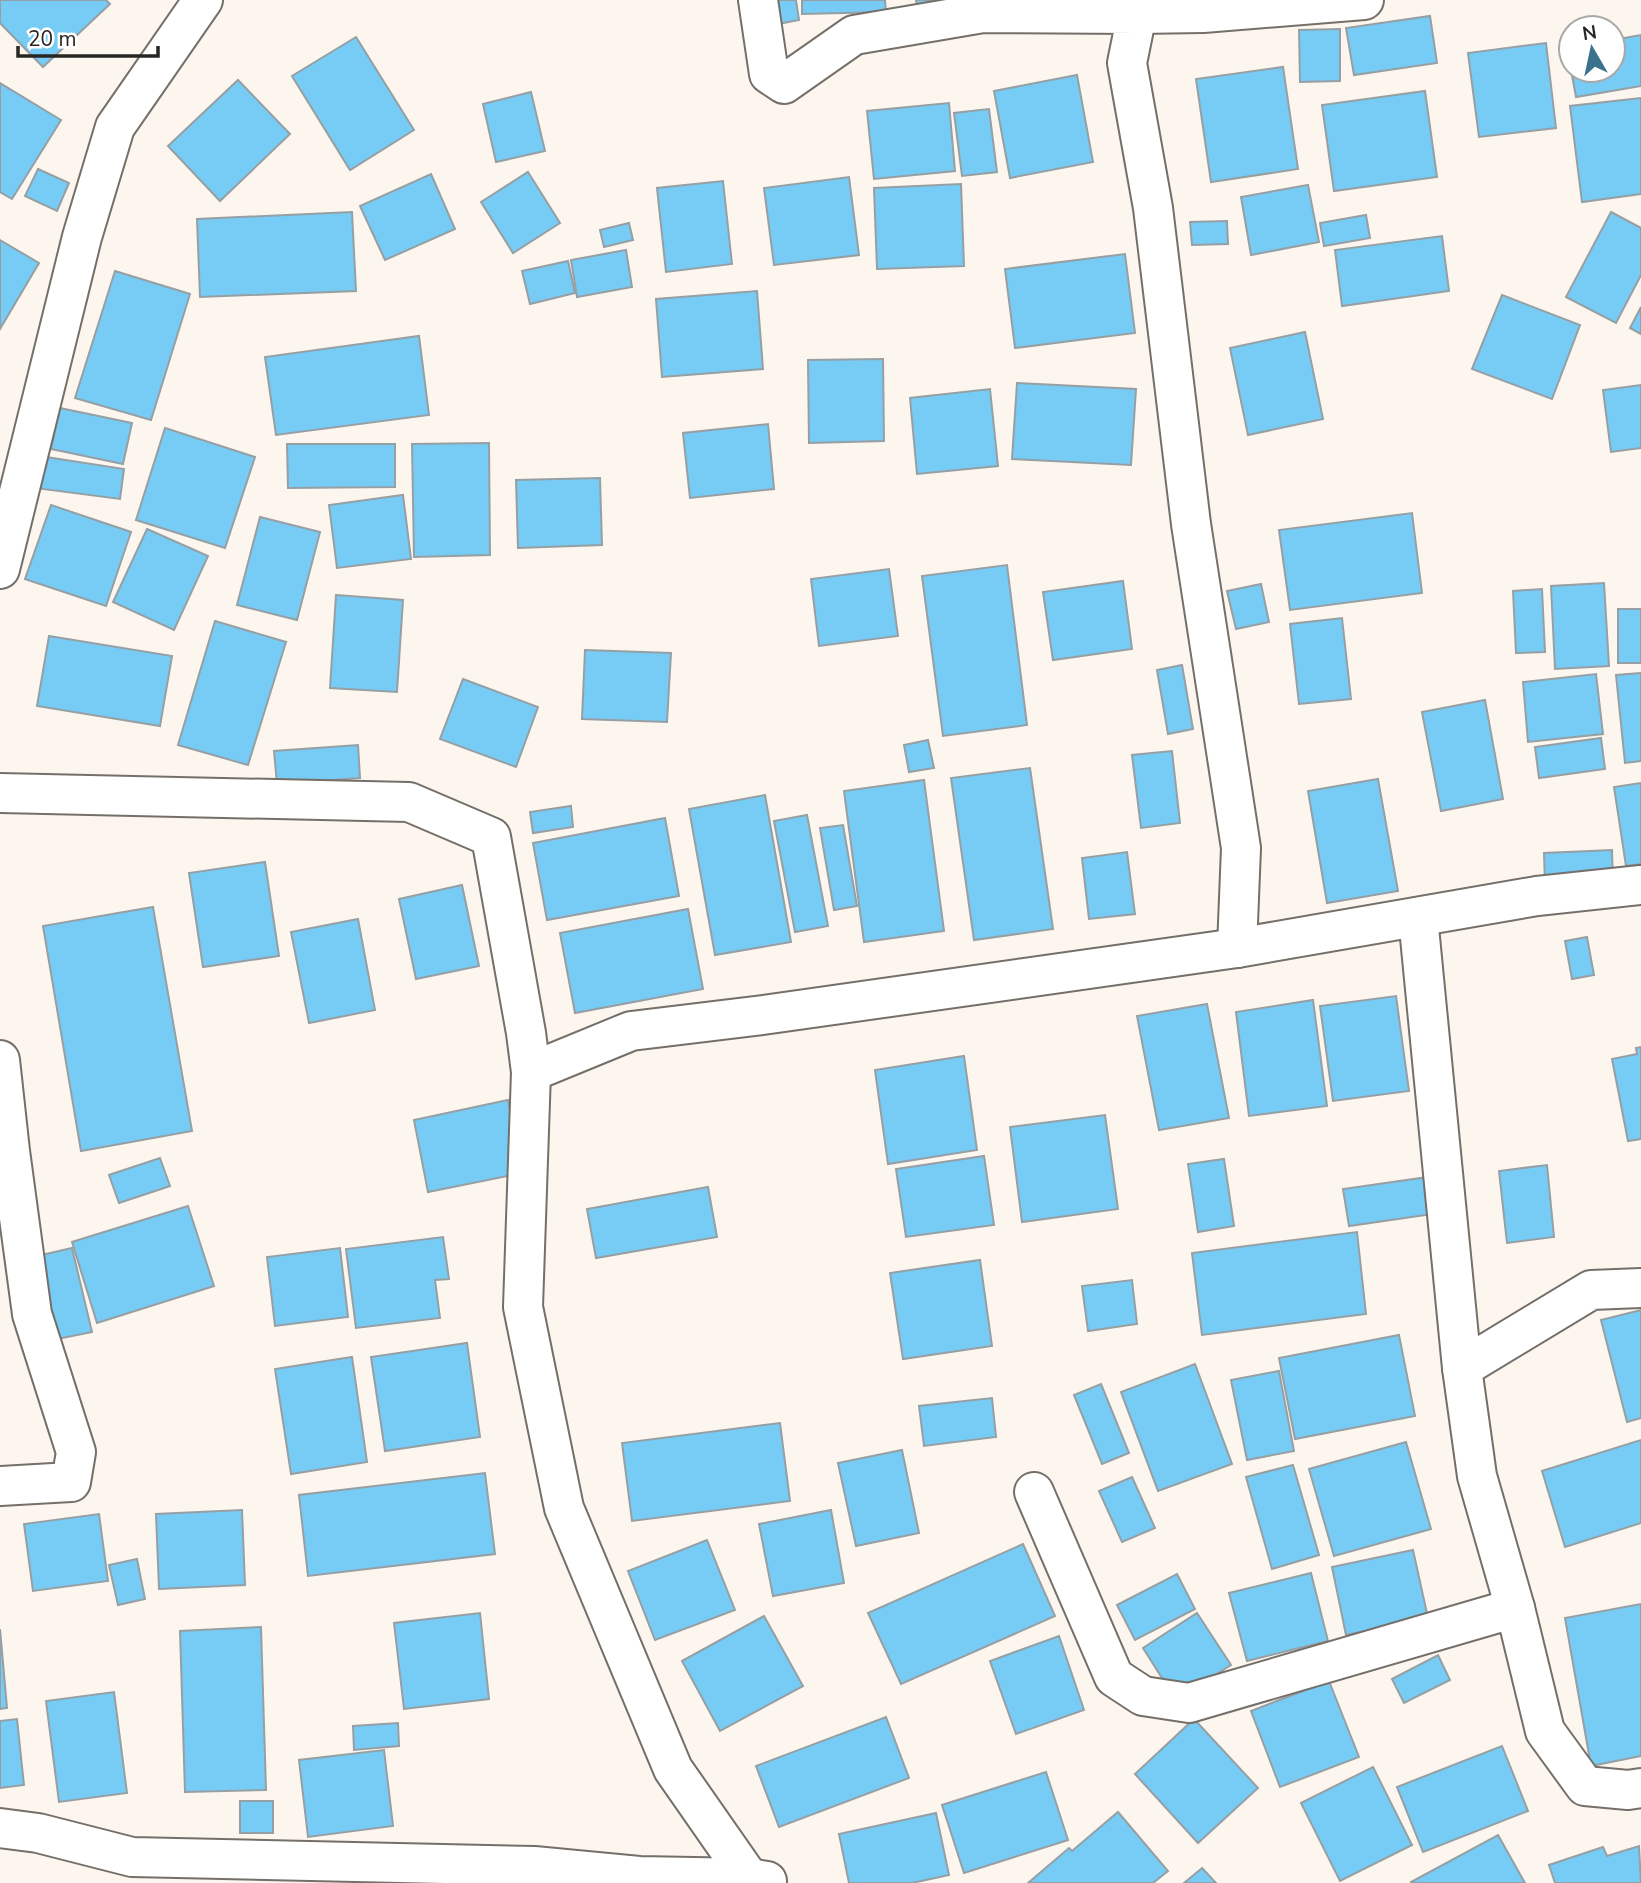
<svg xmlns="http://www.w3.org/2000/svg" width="1641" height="1883" font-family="'Nunito Sans',sans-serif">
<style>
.building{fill:#77ccf5;stroke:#969fa4;stroke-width:2}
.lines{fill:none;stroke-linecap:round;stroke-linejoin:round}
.minor-casing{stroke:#746f68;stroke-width:42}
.minor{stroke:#fff;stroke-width:38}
</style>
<rect width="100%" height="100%" fill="#fcf6ee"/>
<g class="building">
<path d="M0 0H106L110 4 43 67 0 23Z"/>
<path d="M773 0H796L799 20 778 24Z"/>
<path d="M802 0H885L886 12 802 14Z"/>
<path d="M916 0H974L917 7Z"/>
<path d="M1430 16 1437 63 1354 75 1346 28Z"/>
<path d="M1340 29V81L1300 82 1299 30Z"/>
<path d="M1641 35V86L1576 97 1571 70H1613V40Z"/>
<path d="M356 37 414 130 350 170 292 76Z"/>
<path d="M1546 43 1556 128 1479 137 1468 53Z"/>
<path d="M1283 67 1298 169 1211 182 1196 79Z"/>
<path d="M1077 75 1093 162 1010 178 994 91Z"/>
<path d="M238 80 290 134 220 201 168 146Z"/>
<path d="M0 83 61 120 12 199 0 192Z"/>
<path d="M1425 91 1437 177 1334 191 1322 105Z"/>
<path d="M531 92 545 151 496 162 483 104Z"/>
<path d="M1641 98V194L1582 202 1570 106Z"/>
<path d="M949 103 955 171 874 179 867 111Z"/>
<path d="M989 109 997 172 962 176 954 113Z"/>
<path d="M38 169 69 183 57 211 25 196Z"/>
<path d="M528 172 560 223 513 253 481 202Z"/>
<path d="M431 174 455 229 385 260 360 206Z"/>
<path d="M849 177 859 255 774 265 764 188Z"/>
<path d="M723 181 732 264 666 272 657 188Z"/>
<path d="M961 184 964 266 877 269 874 188Z"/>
<path d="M1308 185 1319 242 1251 255 1241 197Z"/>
<path d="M352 212 356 291 200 297 197 219Z"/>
<path d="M1611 212 1641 228V275L1616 323 1566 297Z"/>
<path d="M1366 215 1370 238 1324 246 1320 223Z"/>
<path d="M1227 221 1228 244 1192 245 1190 222Z"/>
<path d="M629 223 633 240 604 247 600 230Z"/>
<path d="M1442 236 1449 291 1342 306 1335 250Z"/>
<path d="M0 240 39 263 0 329Z"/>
<path d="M626 250 632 287 577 297 571 260Z"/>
<path d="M1125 254 1135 333 1015 348 1005 269Z"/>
<path d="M568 261 575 293 530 304 522 271Z"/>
<path d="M115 271 190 294 151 420 75 398Z"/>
<path d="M757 291 763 369 662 377 656 299Z"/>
<path d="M1502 295 1580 325 1552 399 1472 369Z"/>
<path d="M1641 307V334L1630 328Z"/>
<path d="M1305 332 1323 419 1248 435 1230 348Z"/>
<path d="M419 336 429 415 276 435 265 357Z"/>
<path d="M883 359 884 441 809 443 808 360Z"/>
<path d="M1017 383 1136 389 1131 465 1012 459Z"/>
<path d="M1641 385V448L1611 452 1603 390Z"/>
<path d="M990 389 998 466 917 474 910 398Z"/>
<path d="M60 408 132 423 123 464 51 449Z"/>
<path d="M768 424 774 489 690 498 683 433Z"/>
<path d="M165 428 255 457 225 548 136 520Z"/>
<path d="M489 443 490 555 414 557 412 444Z"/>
<path d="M287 444H395V487L288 488Z"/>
<path d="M40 456 124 469 120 499 35 488Z"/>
<path d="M600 478 602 545 518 548 516 480Z"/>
<path d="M403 495 411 559 337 568 329 505Z"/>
<path d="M51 505 131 532 106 606 25 579Z"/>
<path d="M1412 513 1422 593 1290 610 1279 530Z"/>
<path d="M260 517 320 532 297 620 237 605Z"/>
<path d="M147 529 208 556 174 630 113 602Z"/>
<path d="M1007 565 1027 725 943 736 922 576Z"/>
<path d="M889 569 898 636 819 646 811 579Z"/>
<path d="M1123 581 1132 649 1053 660 1043 592Z"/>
<path d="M1604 583 1609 666 1555 669 1551 586Z"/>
<path d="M1261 584 1269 622 1236 629 1227 591Z"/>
<path d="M1542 589 1545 652 1516 653 1513 591Z"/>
<path d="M336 595 403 600 397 692 330 688Z"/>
<rect x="1618" y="609" width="23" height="54"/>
<path d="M1342 618 1351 699 1299 704 1290 624Z"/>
<path d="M215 621 286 642 248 765 178 745Z"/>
<path d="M49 636 172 656 160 726 37 706Z"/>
<path d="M585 650 671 653 667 722 582 719Z"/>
<path d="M1182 665 1193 729 1168 734 1157 670Z"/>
<path d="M1641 673V761L1625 763 1616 675Z"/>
<path d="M1596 674 1603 734 1528 742 1523 682Z"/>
<path d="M463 679 538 707 516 767 440 739Z"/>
<path d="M1485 700 1503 799 1441 811 1422 712Z"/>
<path d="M1601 738 1605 769 1539 778 1535 747Z"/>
<path d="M928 740 934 768 909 772 904 745Z"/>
<path d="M358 745 360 778 277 784 274 751Z"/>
<path d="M1172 751 1180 823 1141 828 1132 755Z"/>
<path d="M1030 768 1053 929 974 940 951 778Z"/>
<path d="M1378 779 1398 891 1327 903 1308 791Z"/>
<path d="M924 780 944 931 864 942 844 791Z"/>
<path d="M1641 783V864L1626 866 1614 787Z"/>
<path d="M765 795 791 942 715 955 689 809Z"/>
<path d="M571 806 573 827 533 833 530 812Z"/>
<path d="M807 815 828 926 795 932 774 821Z"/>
<path d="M665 818 679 896 547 920 533 843Z"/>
<path d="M843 825 857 906 834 910 820 828Z"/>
<path d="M1612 850 1613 882 1545 885 1544 853Z"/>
<path d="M1127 852 1135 914 1089 919 1082 858Z"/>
<path d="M265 862 279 956 203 967 189 873Z"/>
<path d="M462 885 479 966 416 979 399 899Z"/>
<path d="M153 907 192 1131 81 1151 43 926Z"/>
<path d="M688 909 703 989 575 1013 560 933Z"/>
<path d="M358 919 375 1010 309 1023 291 932Z"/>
<path d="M1587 937 1594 975 1572 979 1565 941Z"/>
<path d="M1396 996 1409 1091 1333 1101 1320 1006Z"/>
<path d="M1313 1000 1327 1106 1249 1116 1236 1012Z"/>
<path d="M1207 1004 1229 1118 1159 1130 1137 1016Z"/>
<path d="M1641 1047V1139L1628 1141 1612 1059 1637 1054 1636 1048Z"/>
<path d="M964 1056 977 1150 888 1164 875 1070Z"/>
<path d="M508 1100 522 1173 428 1192 414 1120Z"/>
<path d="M1105 1115 1118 1209 1022 1222 1010 1127Z"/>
<path d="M984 1156 994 1225 906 1237 896 1169Z"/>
<path d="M160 1158 170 1186 119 1203 109 1175Z"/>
<path d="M1224 1159 1234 1226 1198 1232 1188 1164Z"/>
<path d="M1547 1165 1554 1237 1507 1243 1499 1171Z"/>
<path d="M1428 1177 1433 1214 1349 1226 1343 1189Z"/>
<path d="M708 1187 717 1237 596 1258 587 1209Z"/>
<path d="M188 1206 214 1286 97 1323 72 1242Z"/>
<path d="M1357 1232 1366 1314 1202 1335 1192 1253Z"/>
<path d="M443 1237 449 1279 435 1280 440 1318 356 1328 346 1249Z"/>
<path d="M72 1248 92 1332 57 1339 37 1256Z"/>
<path d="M340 1248 348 1317 275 1326 267 1257Z"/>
<path d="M980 1260 992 1346 903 1359 890 1273Z"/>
<path d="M1132 1280 1137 1324 1088 1331 1082 1286Z"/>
<path d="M1641 1310V1418L1627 1422 1601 1320Z"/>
<path d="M1399 1335 1415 1416 1295 1439 1279 1358Z"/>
<path d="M467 1343 480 1437 385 1451 371 1357Z"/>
<path d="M352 1357 367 1462 291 1474 275 1369Z"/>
<path d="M1195 1364 1232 1464 1158 1491 1121 1392Z"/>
<path d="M1279 1371 1294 1451 1247 1460 1231 1380Z"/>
<path d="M1101 1384 1129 1453 1102 1464 1074 1395Z"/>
<path d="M992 1398 996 1437 924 1446 919 1406Z"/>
<path d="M780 1423 790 1501 632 1521 622 1443Z"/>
<path d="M1641 1440V1523L1565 1547 1542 1471Z"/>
<path d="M1406 1442 1431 1529 1334 1556 1309 1469Z"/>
<path d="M902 1450 919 1533 856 1546 838 1463Z"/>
<path d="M1293 1465 1319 1555 1272 1569 1246 1477Z"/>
<path d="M485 1473 495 1554 308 1576 299 1495Z"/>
<path d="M1132 1477 1155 1528 1122 1542 1099 1491Z"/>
<path d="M242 1510 245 1585 159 1589 156 1514Z"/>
<path d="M831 1510 844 1583 773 1596 759 1524Z"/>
<path d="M99 1514 108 1581 33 1591 24 1524Z"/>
<path d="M707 1540 735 1610 655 1640 628 1571Z"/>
<path d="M1023 1544 1055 1616 901 1684 868 1613Z"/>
<path d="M1413 1550 1428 1618 1346 1635 1332 1567Z"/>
<path d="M137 1559 145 1599 118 1605 109 1565Z"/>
<path d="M1311 1573 1328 1641 1247 1661 1229 1593Z"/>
<path d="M1177 1574 1195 1609 1135 1640 1117 1605Z"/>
<path d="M1641 1604V1756L1591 1766 1565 1618Z"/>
<path d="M480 1613 489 1699 404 1709 394 1623Z"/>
<path d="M1197 1613 1231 1665 1176 1700 1143 1648Z"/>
<path d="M764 1616 803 1686 720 1731 682 1661Z"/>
<path d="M261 1627 266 1790 185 1792 180 1631Z"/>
<path d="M0 1629 7 1708 0 1709Z"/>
<path d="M1059 1636 1084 1710 1016 1734 990 1661Z"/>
<path d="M1438 1655 1450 1680 1404 1703 1392 1679Z"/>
<path d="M1329 1681 1359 1757 1280 1787 1251 1711Z"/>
<path d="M114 1692 127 1793 59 1802 46 1701Z"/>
<path d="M886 1717 909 1778 779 1827 756 1766Z"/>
<path d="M17 1719 24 1785 0 1788V1721Z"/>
<path d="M1194 1719 1258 1788 1198 1843 1135 1774Z"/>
<path d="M398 1723 399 1746 354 1750 353 1726Z"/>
<path d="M1502 1746 1528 1811 1423 1852 1397 1787Z"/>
<path d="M384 1750 393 1826 308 1837 299 1760Z"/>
<path d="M1373 1767 1412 1845 1340 1881 1301 1803Z"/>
<path d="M1046 1772 1068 1840 964 1873 942 1805Z"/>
<rect x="240" y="1801" width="33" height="32"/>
<path d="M1118 1812 1168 1871 1153 1883H1028L1069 1848 1072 1851Z"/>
<path d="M936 1813 949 1875 912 1883H849L839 1834Z"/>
<path d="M1498 1835 1525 1883H1412L1411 1882Z"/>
<path d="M1639 1846 1641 1883H1555L1549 1865 1603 1847 1607 1856Z"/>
<path d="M1202 1868 1216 1883H1184Z"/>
</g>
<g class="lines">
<defs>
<g id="minor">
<path d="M758 0 769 74 784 84 854 35 983 13 1137 14 1127 63 1153 208 1191 524 1241 848 1237 948"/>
<path d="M1137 0V14L1203 13 1364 0"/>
<path d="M0 569 82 237 115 127 203 0"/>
<path d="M0 793 409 802 491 837 526 1033 531 1072 523 1307 564 1508 673 1769 749 1878"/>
<path d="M1418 917 1462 1368 1477 1476 1515 1608 1545 1731 1585 1786 1628 1790 1641 1788"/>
<path d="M0 1060 10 1151 32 1314 76 1452 71 1482 0 1486"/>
<path d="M531 1072 631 1031 763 1015 1237 948 1537 896 1641 885"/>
<path d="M1462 1368 1591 1290 1641 1288"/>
<path d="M1034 1492 1114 1677 1143 1696 1189 1703 1515 1608"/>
<path d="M0 1828 38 1833 132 1857 534 1866 639 1876 749 1878 767 1881"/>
</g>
</defs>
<use href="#minor" class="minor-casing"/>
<use href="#minor" class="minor"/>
</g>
<g transform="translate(1592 49) rotate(351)"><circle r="33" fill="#ffffff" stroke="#a9a8a7" stroke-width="2"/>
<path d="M0-5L12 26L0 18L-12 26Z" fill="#3a728d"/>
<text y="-10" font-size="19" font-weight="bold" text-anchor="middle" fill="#282623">N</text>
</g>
<path d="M18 46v10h140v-10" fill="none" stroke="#282623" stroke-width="3.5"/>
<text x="28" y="46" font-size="21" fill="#282623" stroke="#ffffff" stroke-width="5" paint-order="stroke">20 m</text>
</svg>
